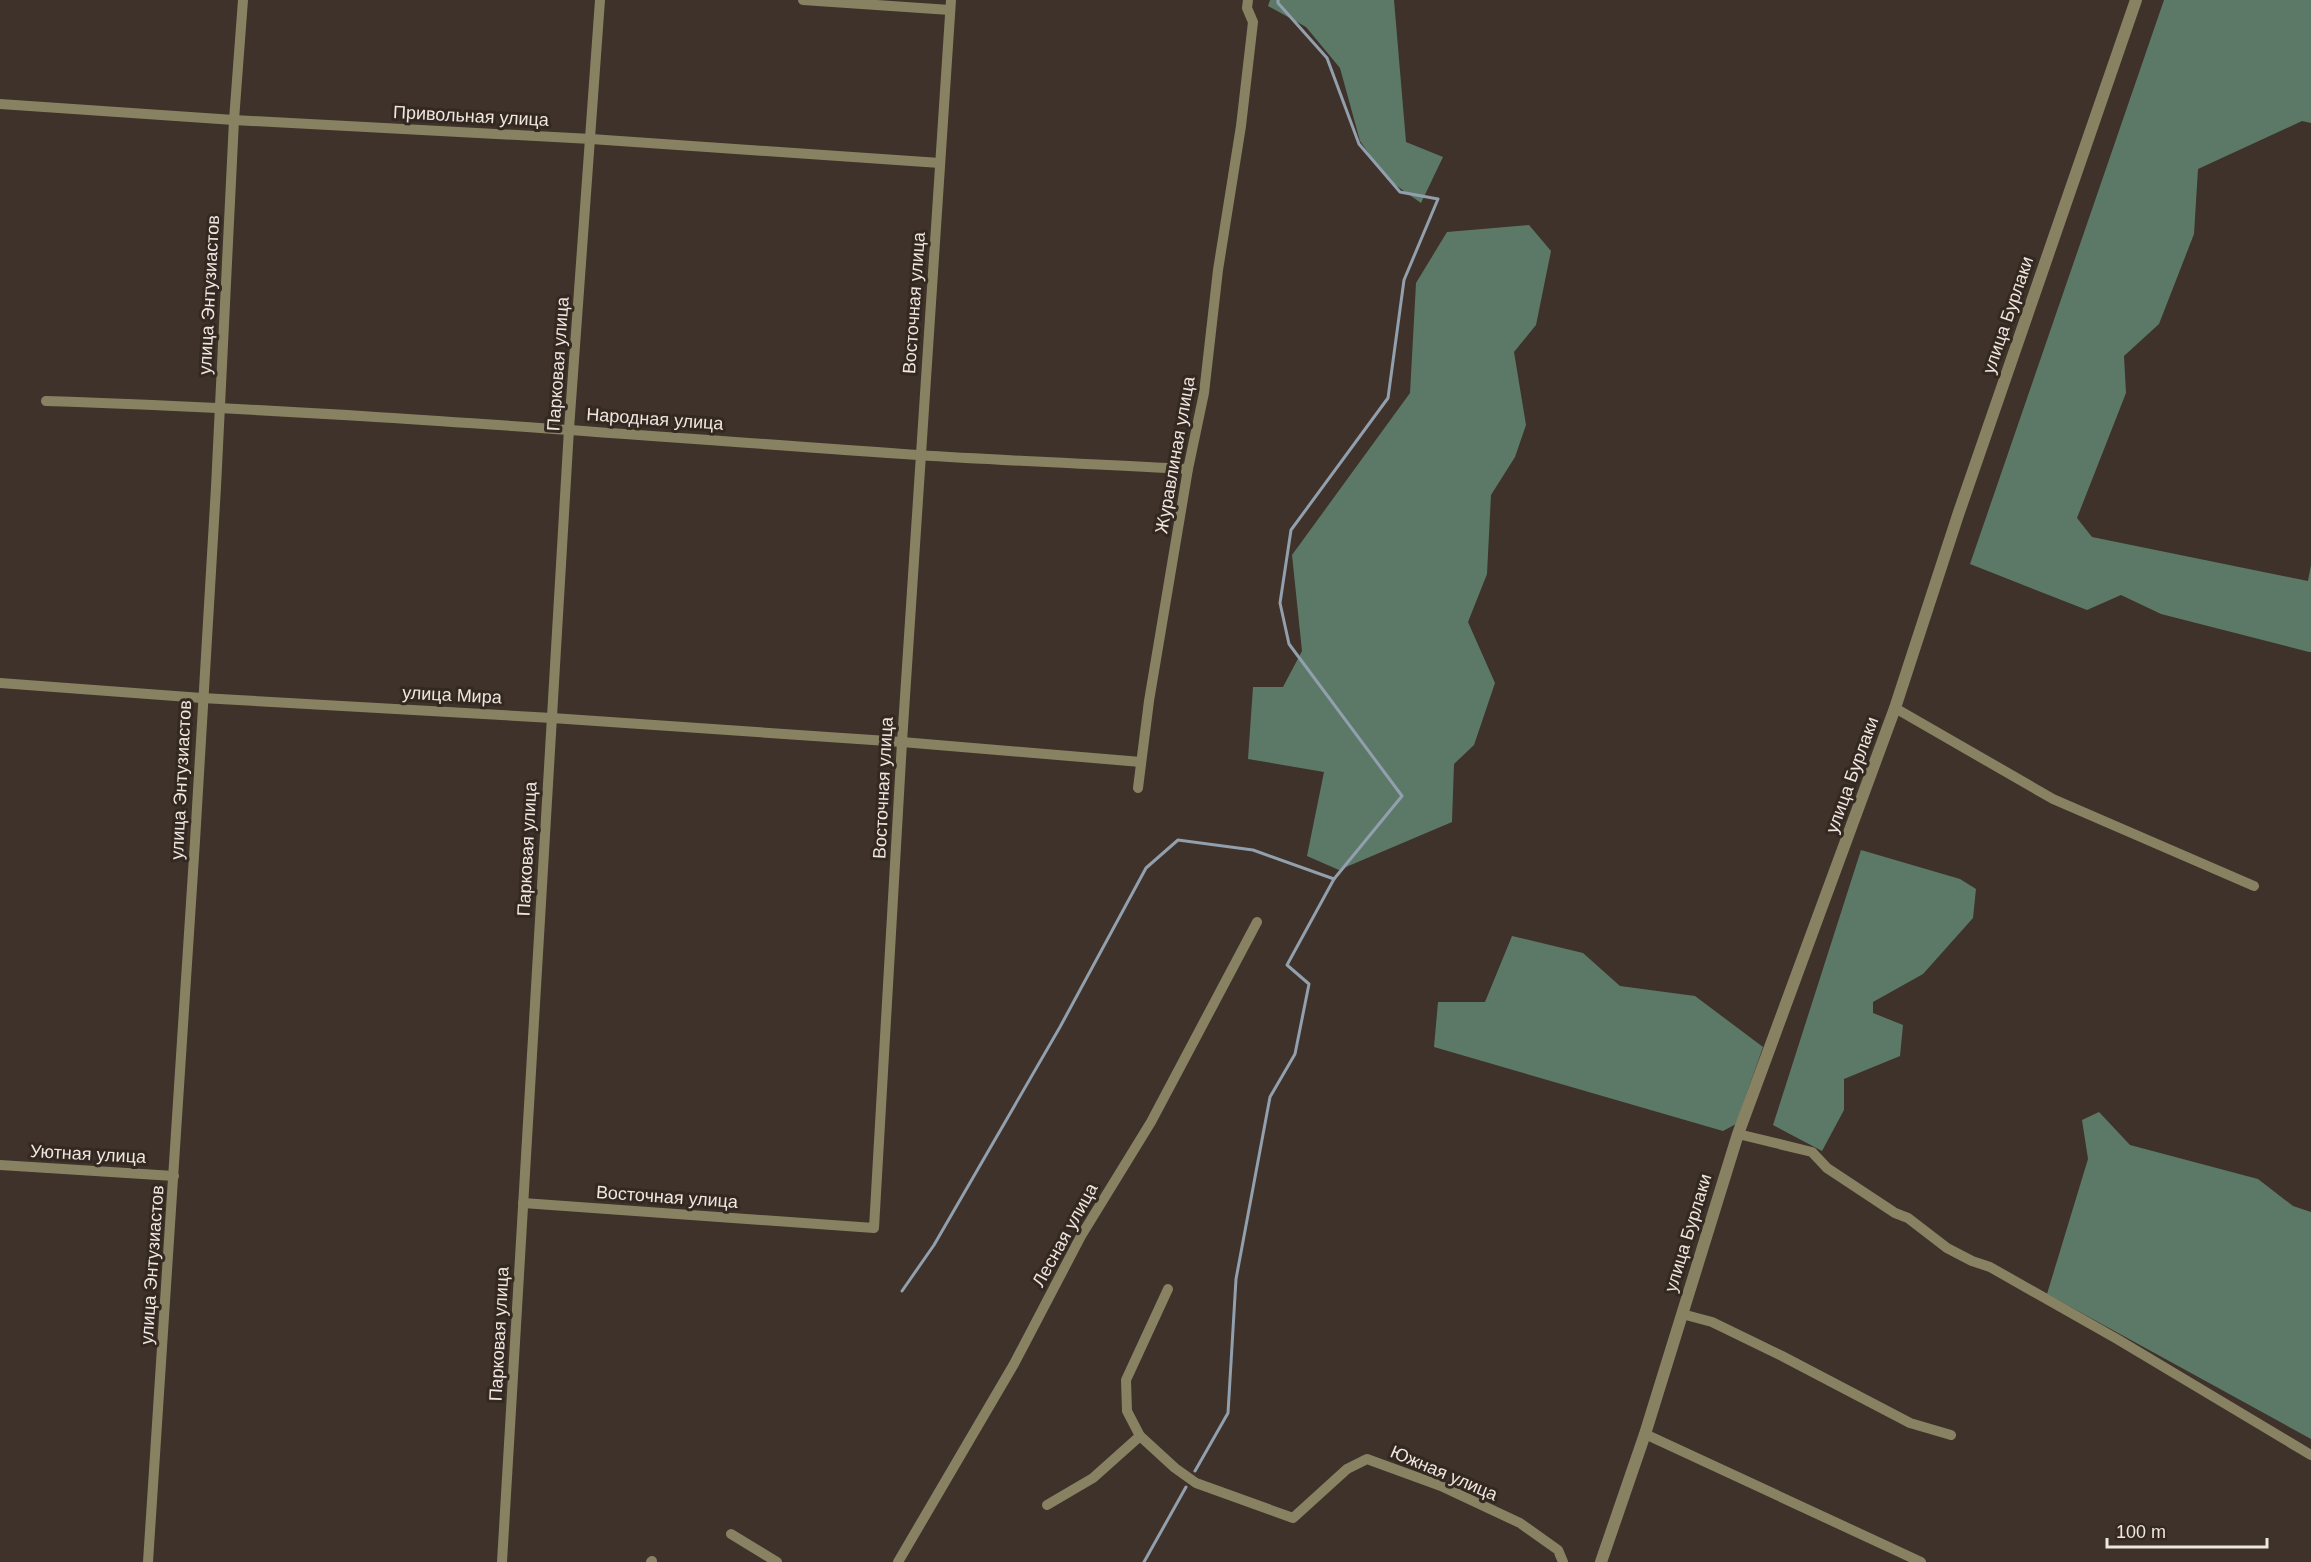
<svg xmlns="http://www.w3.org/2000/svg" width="2311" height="1562" font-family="Arial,sans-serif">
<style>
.forest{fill:#5c7968}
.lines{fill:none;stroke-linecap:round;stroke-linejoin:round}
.stream{stroke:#929fad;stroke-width:3}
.minor{stroke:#888262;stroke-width:10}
.tertiary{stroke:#888262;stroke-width:12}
.labels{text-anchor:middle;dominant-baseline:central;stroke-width:6;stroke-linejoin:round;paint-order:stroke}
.street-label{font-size:18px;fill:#eee6e1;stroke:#342821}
</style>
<rect width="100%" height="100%" fill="#3e322a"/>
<g class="forest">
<path d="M1270 0H1394L1406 142 1443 157 1421 203 1387 179 1360 141 1340 68 1306 27 1268 6Z"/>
<path d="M2164 0H2311V123L2302 121 2198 169 2194 234 2159 324 2124 356 2126 393 2077 518 2092 537 2308 581 2311 565V652H2309L2161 614 2121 595 2087 610 1970 564Z"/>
<path d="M1529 225 1551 251 1536 325 1514 352 1526 425 1515 457 1491 495 1487 574 1468 622 1495 683 1474 745 1454 764 1452 822 1339 870 1307 856 1324 772 1248 759 1253 687H1283L1302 651 1292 555 1410 393 1416 283 1447 232Z"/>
<path d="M1861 850 1960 879 1976 889 1973 918 1923 974 1873 1002V1013L1903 1025 1900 1056 1844 1079V1110L1822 1151 1773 1125Z"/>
<path d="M1512 936 1583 953 1620 986 1695 996 1763 1047 1736 1124 1723 1131 1434 1047 1438 1002H1485Z"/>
<path d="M2099 1112 2130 1145 2258 1179 2293 1206 2311 1212V1439L2047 1294 2088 1159 2082 1120Z"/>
</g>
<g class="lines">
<g class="stream">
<path d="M902 1291 934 1245 1060 1027 1146 868 1178 840 1253 850 1334 879"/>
<path d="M1195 1471 1228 1413 1236 1279 1270 1097 1295 1054 1309 984 1287 965 1334 879 1402 796 1289 644 1280 603 1291 530 1388 398 1404 280 1438 199 1400 192 1359 144 1327 58 1278 3V0"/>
<path d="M1144 1562 1186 1487"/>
</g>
<g class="minor">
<path d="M803 0 950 10"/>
<path d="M0 104 234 120 591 139 940 163"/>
<path d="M46 401C338 410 628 435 918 455 1008 461 1098 464 1188 469"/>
<path d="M0 683 202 698 552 718 902 742 1141 762"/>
<path d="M1895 708 2053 799 2254 886"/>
<path d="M1138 788 1149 701 1188 469 1204 393 1218 270 1241 126 1253 22 1247 8 1248 0"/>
<path d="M1738 1134 1812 1152 1827 1168 1895 1213 1908 1218 1947 1248 1972 1261 1990 1267 2117 1339 2311 1455"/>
<path d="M0 1165 174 1176"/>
<path d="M523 1203 874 1228 902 742 951 0"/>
<path d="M1168 1289 1126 1380 1127 1411 1140 1436 1175 1468 1196 1483 1293 1518 1347 1469 1367 1459 1441 1486 1520 1523 1558 1550 1563 1562"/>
<path d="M1682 1314 1712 1322 1782 1356 1910 1423 1951 1435"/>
<path d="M1645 1434 1921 1562"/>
<path d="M1047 1505 1093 1478 1140 1436"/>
<path d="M731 1534 777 1562"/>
<path d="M148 1562 195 841 216 487 234 120 243 0"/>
<path d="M502 1562 569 429 600 0"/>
<path d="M651 1562 652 1561"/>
<path d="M898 1562 1014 1364 1081 1236 1151 1122 1257 922"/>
</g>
<path class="tertiary" d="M1601 1562 1645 1434 1738 1134 1895 708 1958 515 2136 0"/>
</g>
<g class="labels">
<g class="street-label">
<text transform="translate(471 116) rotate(3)">Привольная улица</text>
<text transform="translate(209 295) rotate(-87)">улица Энтузиастов</text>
<text transform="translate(914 303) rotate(-86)">Восточная улица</text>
<text transform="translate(2008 315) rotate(-71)">улица Бурлаки</text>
<text transform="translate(558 364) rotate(-86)">Парковая улица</text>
<text transform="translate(655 419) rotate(4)">Народная улица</text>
<text transform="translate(1175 455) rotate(-80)">Журавлиная улица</text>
<text transform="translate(452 695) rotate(3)">улица Мира</text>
<text transform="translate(1852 775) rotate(-70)">улица Бурлаки</text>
<text transform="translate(181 780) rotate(-87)">улица Энтузиастов</text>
<text transform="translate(883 788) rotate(-87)">Восточная улица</text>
<text transform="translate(527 849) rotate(-87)">Парковая улица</text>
<text transform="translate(88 1154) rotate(3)">Уютная улица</text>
<text transform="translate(667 1197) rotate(4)">Восточная улица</text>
<text transform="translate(1688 1233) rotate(-73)">улица Бурлаки</text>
<text transform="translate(1065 1235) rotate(-61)">Лесная улица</text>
<text transform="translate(152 1265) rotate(-86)">улица Энтузиастов</text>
<text transform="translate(499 1334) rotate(-87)">Парковая улица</text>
<text transform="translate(1444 1473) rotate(23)">Южная улица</text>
</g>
</g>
<path d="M2107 1538v9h160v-9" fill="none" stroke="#eee6e1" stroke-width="3"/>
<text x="2116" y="1538" font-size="18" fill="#eee6e1" stroke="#342821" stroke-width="4.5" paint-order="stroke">100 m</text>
</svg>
